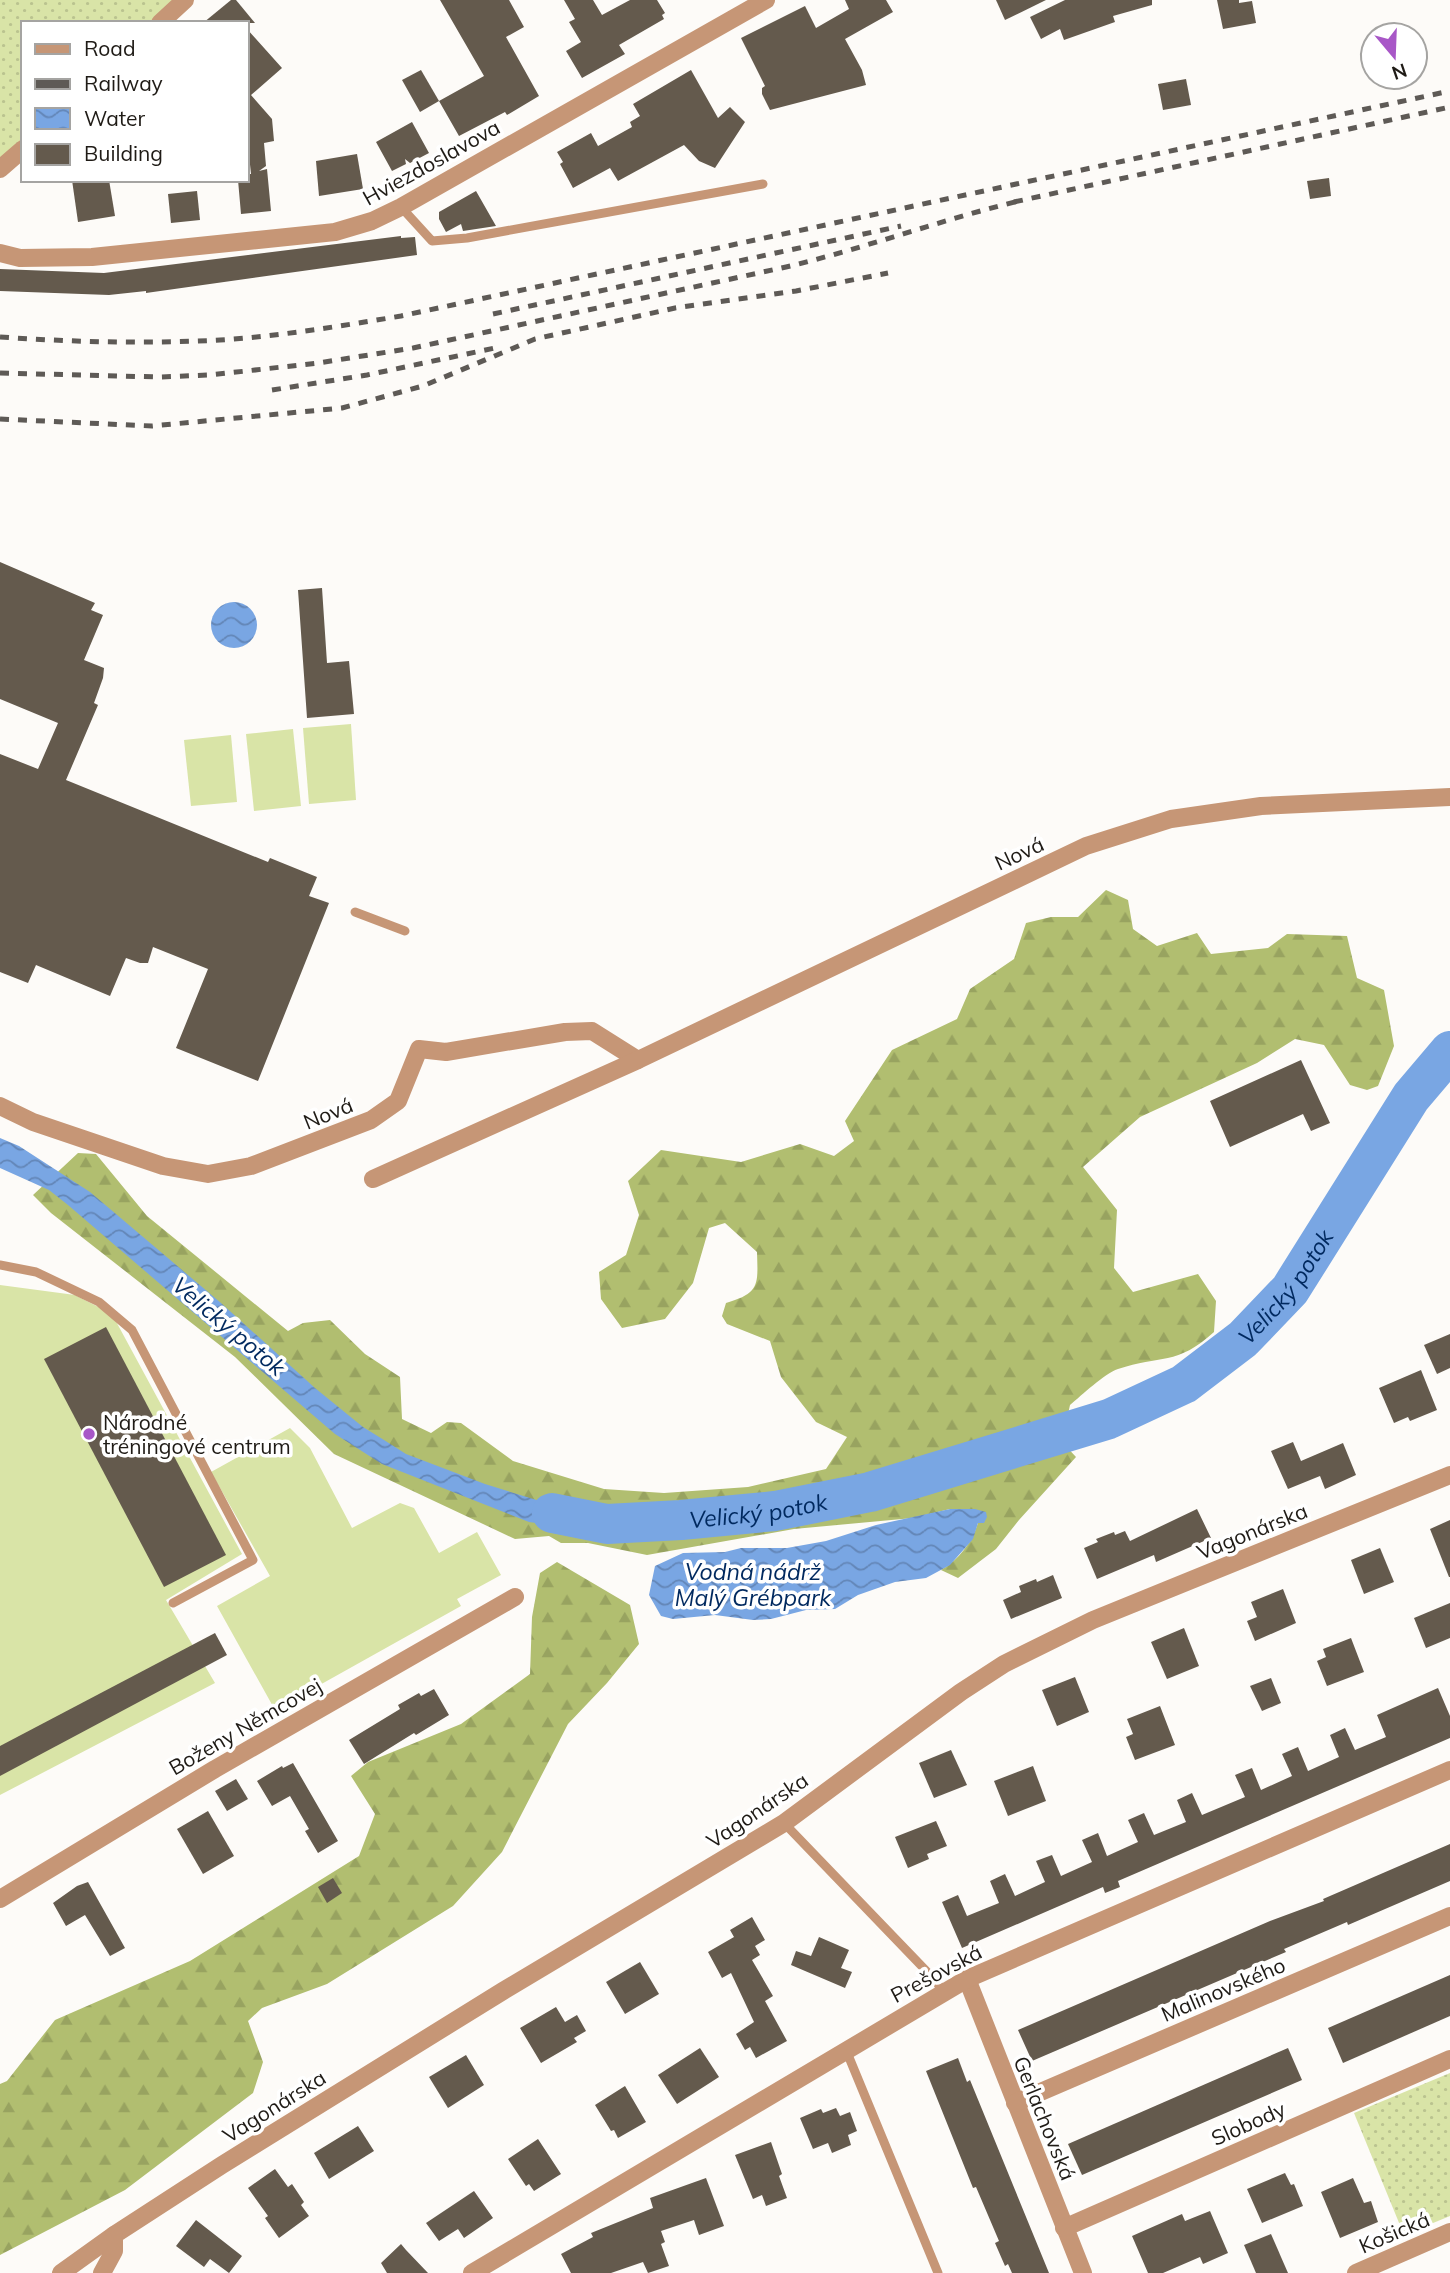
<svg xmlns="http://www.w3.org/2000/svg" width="1450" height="2273" font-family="Mulish,sans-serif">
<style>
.grass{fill:url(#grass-dots)}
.forest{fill:url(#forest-firs)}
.garden{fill:#d9e4a7}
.water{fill:url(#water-waves)}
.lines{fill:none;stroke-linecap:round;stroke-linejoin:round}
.river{stroke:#79a6e3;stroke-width:40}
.building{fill:#645a4d}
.service{stroke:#c69676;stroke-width:9}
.minor{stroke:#c69676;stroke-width:18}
.rail{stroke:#5e5a56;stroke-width:5;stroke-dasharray:9 9;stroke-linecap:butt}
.poi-dot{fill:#a857c7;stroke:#fff;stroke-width:2.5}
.labels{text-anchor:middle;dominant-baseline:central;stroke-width:7;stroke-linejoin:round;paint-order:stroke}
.street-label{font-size:21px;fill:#1f1b16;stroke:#fff}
.poi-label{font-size:21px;fill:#1f1b16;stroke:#fff;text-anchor:start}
.water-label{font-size:23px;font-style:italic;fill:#00295f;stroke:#fff}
</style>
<defs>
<pattern id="grass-dots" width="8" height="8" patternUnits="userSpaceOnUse" patternTransform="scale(1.75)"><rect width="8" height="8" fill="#d9e4a7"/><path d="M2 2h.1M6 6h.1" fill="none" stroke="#bac38f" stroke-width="1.8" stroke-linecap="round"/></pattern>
<pattern id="forest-firs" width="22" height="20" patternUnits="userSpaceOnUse" patternTransform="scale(1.75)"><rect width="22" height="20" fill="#b1be70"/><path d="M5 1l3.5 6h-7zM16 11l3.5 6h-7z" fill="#98a360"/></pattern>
<pattern id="water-waves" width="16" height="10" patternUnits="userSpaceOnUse" patternTransform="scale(1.75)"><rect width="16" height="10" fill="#79a6e3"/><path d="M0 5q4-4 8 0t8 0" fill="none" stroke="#6386b7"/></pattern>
</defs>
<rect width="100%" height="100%" fill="#fdfbf8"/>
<g class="grass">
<path d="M0 0H175L150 23H23V138L0 158Z"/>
<path d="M1450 2073V2216L1404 2235 1354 2113Z"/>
</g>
<g class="forest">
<path d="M1106 890 1128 900 1133 929 1157 946 1197 933 1211 954 1268 948 1287 934 1347 936 1357 978 1384 990 1394 1046 1378 1086 1367 1090 1350 1085 1324 1045 1295 1039 1257 1063 1140 1117 1083 1167 1117 1210 1114 1268 1133 1292 1198 1274 1216 1301 1214 1332C1177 1366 1160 1355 1118 1369 1104 1374 1082 1395 1070 1405L1062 1442 1076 1457 1019 1520 996 1549 958 1578 941 1570C959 1560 972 1542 978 1523L950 1509 913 1518 794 1529 647 1555 588 1543H561L549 1536 515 1539 334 1454 235 1357 51 1213 33 1195 78 1153 96 1154 147 1216 288 1331 303 1323 330 1320 365 1354 400 1377 402 1419 431 1433 447 1422 461 1423 513 1461 604 1489 664 1493 748 1487 826 1469 847 1437 816 1422 781 1377 770 1341 727 1324 722 1316 726 1303C760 1293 758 1285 757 1252L725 1223 709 1228 693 1283 665 1319 622 1328 601 1299 599 1272 626 1255 639 1215 628 1181 661 1150 741 1162 800 1144 834 1156 854 1141 845 1121 892 1050 957 1019 970 989 1014 959 1026 923 1051 917H1078Z"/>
<path d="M557 1562 630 1605 639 1644 607 1683 568 1724 502 1852 453 1906 327 1984 262 2008 248 2021 263 2062 253 2093 125 2190 0 2255V2084L7 2081 55 2020 190 1961 359 1856 375 1814 351 1776 368 1762 461 1724 530 1674 532 1617 540 1573Z"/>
</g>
<g class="garden">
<path d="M351 724 356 800 309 804 303 728Z"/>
<path d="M293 729 301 806 254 811 246 734Z"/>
<path d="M231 735 237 802 191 806 184 740Z"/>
<path d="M0 1285 75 1295 112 1314 242 1554 166 1600 215 1683 0 1795Z"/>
<path d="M290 1428 310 1448 352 1528 400 1503 414 1508 439 1553 477 1532 501 1575 457 1599 461 1606 275 1710 217 1606 270 1576 211 1472Z"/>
</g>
<g class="water">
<circle cx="234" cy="625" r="23"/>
<path d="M0 1138 19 1146 90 1192 221 1303 315 1388 363 1427 384 1440 406 1454 485 1484 543 1502 574 1508 607 1510 605 1529 558 1526 529 1522 382 1464 335 1434 68 1205 49 1190 0 1168Z"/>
<path d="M950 1509H975L986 1512 987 1517 984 1523H978L973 1539 950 1565 926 1578 895 1582 858 1595 835 1609 806 1610 771 1619 753 1620 715 1615 673 1619 661 1616 649 1595 655 1566 683 1553 725 1552 741 1548H787L826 1541 876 1525Z"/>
</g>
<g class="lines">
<path class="river" id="s1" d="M552 1513 607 1524 681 1520 775 1511 870 1492 1109 1419 1184 1384 1243 1339 1290 1290 1411 1097 1450 1051"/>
</g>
<g class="building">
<path d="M231 0H236L255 23H203Z"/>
<path d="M440 0H509L524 27 506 37 539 96 507 115 505 112 459 136 439 101 484 76Z"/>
<path d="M564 0H593L602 15 630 0H657L665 13 662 15 664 19 619 45 625 54 582 78 566 51 581 42 569 22 575 19Z"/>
<path d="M845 0H886L893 12 845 39 862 70 866 85 770 110 762 94V88L765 86 741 38 805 6 816 28 849 9Z"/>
<path d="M996 0H1046L1005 20Z"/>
<path d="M1065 0H1152V5L1113 16 1115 22 1064 40 1060 29 1041 39 1030 17Z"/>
<path d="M1217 0H1239V3L1252 1 1256 23 1223 29Z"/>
<path d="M247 29 282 68 251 95 272 119 274 141 264 143 266 166 259 171 267 169 271 211 241 214 238 180H247V174H251L247 136Z"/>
<path d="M421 70 439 101 420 112 402 80Z"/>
<path d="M691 70 718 118 730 107 745 122 715 168 699 161 684 145 618 181 610 168 573 188 560 164 563 162 557 152 591 133 598 146 632 127 630 122 640 116 633 104Z"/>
<path d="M1186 79 1191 105 1163 110 1158 84Z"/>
<path d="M412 122 429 153 410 163 405 159 406 164 392 171 376 142Z"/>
<path d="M357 154 363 189 319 196 316 161Z"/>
<path d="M1329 178 1331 196 1310 199 1307 181Z"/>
<path d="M72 180H109L115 216 78 222Z"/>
<path d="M197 191 200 220 171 223 168 194Z"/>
<path d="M476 191 496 226 463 231 461 224 446 232 439 219V212Z"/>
<path d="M401 236V238L415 237 417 255 146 293V291L109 295 0 291V269L104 273Z"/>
<path d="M0 562 95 603 91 610 103 615 84 660 104 668 103 678 94 703 98 705 66 780 268 862 270 858 317 877 309 896 329 903 258 1081 176 1048 208 969 153 947 148 963H140L126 958 110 996 36 965 28 983 0 972V754L38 769 58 723 0 699Z"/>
<path d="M322 588 327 663 349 661 354 714 307 718 298 590Z"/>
<path d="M1301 1060 1330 1123 1311 1131 1303 1114 1230 1147 1210 1101Z"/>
<path d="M106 1327 226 1555 164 1587 44 1359Z"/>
<path d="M1450 1334V1368L1437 1374 1424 1345Z"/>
<path d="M1421 1370 1437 1410 1410 1421 1408 1417 1394 1423 1379 1388Z"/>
<path d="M1293 1442 1301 1461 1343 1443 1356 1475 1325 1489 1320 1476 1288 1489 1271 1451Z"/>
<path d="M1197 1509 1211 1538 1156 1562 1154 1555 1097 1579 1084 1548 1098 1542 1096 1539 1114 1532 1115 1535 1125 1531 1130 1541Z"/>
<path d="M1450 1520V1577H1449L1430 1529Z"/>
<path d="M1380 1548 1394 1582 1364 1594 1351 1560Z"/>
<path d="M1053 1575 1062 1598 1011 1619 1003 1600 1021 1592 1019 1586 1036 1579 1037 1582Z"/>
<path d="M1283 1589 1296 1623 1255 1641 1247 1621 1257 1617 1251 1602Z"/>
<path d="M1450 1603V1638L1426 1648 1414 1618Z"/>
<path d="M1184 1628 1199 1666 1167 1679 1151 1642Z"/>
<path d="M215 1633 227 1655 0 1776V1746Z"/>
<path d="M1351 1638 1364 1672 1327 1686 1317 1661 1326 1657 1323 1649Z"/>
<path d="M1075 1677 1089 1712 1057 1726 1042 1690Z"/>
<path d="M1271 1678 1281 1703 1262 1711 1250 1686Z"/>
<path d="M1438 1688 1450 1716V1738L1118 1881 1120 1887 1105 1893 1103 1887 962 1948 942 1902 958 1895 967 1916 999 1903 990 1881 1005 1874 1015 1896 1045 1882 1036 1861 1052 1855 1061 1876 1092 1862 1082 1840 1098 1833 1107 1856 1138 1842 1128 1820 1144 1813 1154 1835 1186 1822 1177 1800 1192 1793 1202 1815 1245 1797 1235 1775 1252 1768 1261 1790 1292 1776 1282 1754 1298 1747 1308 1771 1339 1757 1330 1735 1345 1728 1355 1750 1386 1737 1377 1715Z"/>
<path d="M434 1689 449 1715 416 1735 414 1733 364 1764 349 1740 400 1709 398 1705 419 1693 421 1696Z"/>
<path d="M1160 1706 1175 1745 1135 1760 1126 1737 1133 1734 1127 1719Z"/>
<path d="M951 1750 967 1785 934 1798 919 1763Z"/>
<path d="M293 1763 338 1841 318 1853 305 1831 309 1829 290 1796 272 1806 257 1781 282 1766 283 1768Z"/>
<path d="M1033 1766 1046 1801 1008 1816 994 1781Z"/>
<path d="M236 1779 248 1799 227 1811 215 1791Z"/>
<path d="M208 1811 234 1856 203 1874 177 1829Z"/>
<path d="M936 1821 947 1846 927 1854 929 1859 908 1868 895 1837Z"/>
<path d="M1450 1844V1881L1348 1925 1347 1922 1284 1949 1286 1952 1032 2061 1018 2030 1270 1921 1324 1901 1323 1899Z"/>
<path d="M333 1878 342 1893 327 1903 318 1887Z"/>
<path d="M88 1882 125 1948 110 1956 85 1915 66 1926 53 1903 77 1886Z"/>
<path d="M752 1917 765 1940 755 1946 760 1955 752 1960 773 1996 765 2001 787 2041 756 2058 750 2047 745 2050 736 2034 754 2022 731 1973 722 1978 708 1952 734 1937 730 1930Z"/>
<path d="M819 1937 849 1950 841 1968 852 1972 845 1988 791 1965 796 1951 811 1956Z"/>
<path d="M640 1962 659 1994 625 2014 606 1982Z"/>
<path d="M1450 1975V2016L1343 2063 1328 2028Z"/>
<path d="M556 2007 565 2022 577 2015 586 2031 574 2038 577 2042 541 2063 520 2028Z"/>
<path d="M700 2048 719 2077 677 2104 658 2075Z"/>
<path d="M1288 2048 1302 2080 1082 2175 1068 2144Z"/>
<path d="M466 2055 484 2085 448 2108 429 2077Z"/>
<path d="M958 2058 967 2082 970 2080 1049 2273H1012L1008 2264 1005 2266 995 2243 999 2241 976 2187 973 2188 926 2071Z"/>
<path d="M625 2086 646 2122 618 2138 614 2130 611 2131 595 2105Z"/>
<path d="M836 2108 840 2116 850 2112 857 2131 848 2135 851 2145 832 2153 828 2143 813 2149 800 2118 821 2109 823 2113Z"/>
<path d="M358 2126 374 2151 329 2179 314 2153Z"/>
<path d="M538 2139 561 2174 534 2191 529 2184 526 2186 508 2159Z"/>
<path d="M771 2142 782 2174 779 2176 787 2198 766 2206 762 2195 753 2199 735 2155Z"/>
<path d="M275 2169 288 2187 292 2184 304 2202 301 2205 309 2216 279 2238 265 2218 268 2216 248 2188Z"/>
<path d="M1285 2173 1291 2185 1294 2184 1303 2206 1262 2223 1247 2189Z"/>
<path d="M706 2178 724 2226 699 2235 694 2220 661 2231 665 2242 661 2244 669 2266 648 2273 643 2262 611 2273H571L561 2254 593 2237 591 2233 653 2208 650 2198Z"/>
<path d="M1353 2178 1364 2203 1371 2201 1378 2222 1340 2238 1321 2192Z"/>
<path d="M474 2191 493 2218 464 2238 458 2229 439 2241 426 2223Z"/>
<path d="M1210 2211 1228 2253 1203 2264 1200 2257 1163 2273H1148L1132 2236 1182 2214 1185 2221Z"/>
<path d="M196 2220 242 2256 229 2273 210 2259 204 2267 176 2246Z"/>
<path d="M1271 2234 1288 2273H1256L1244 2245Z"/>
<path d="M401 2244 406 2250 428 2273H387L381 2263Z"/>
</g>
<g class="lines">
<g class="service">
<path d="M401 207 432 241 467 238 763 184"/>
<path d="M355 912 405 931"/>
<path d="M0 1265 36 1272 99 1302 132 1330 253 1560 173 1603"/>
<path d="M784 1823 936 1981 943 1992"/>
<path d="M846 2050 938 2273"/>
</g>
<g class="minor">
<path d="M160 23 185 0"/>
<path d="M0 169 23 149"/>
<path d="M0 253 20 258 92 257 335 232 372 221 401 207 766 0"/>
<path d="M0 1106 33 1122 163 1166 208 1174 251 1166 371 1120 398 1101 419 1049 446 1052 565 1032 592 1031 638 1060"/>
<path d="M373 1179 638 1060 1086 846 1171 819 1261 806 1450 797"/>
<path d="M0 1899 215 1769 515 1597"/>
<path d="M967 1979 1083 2273"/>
<path d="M1015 2103 1450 1916"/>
<path d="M1064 2228 1450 2059"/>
<path d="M61 2273 114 2235 222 2165 503 1991 784 1823 961 1692 1004 1664 1093 1620 1450 1475"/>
<path d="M102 2273 114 2251V2235"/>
<path d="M472 2273 967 1979 1450 1770"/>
<path d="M1356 2273 1450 2232"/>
</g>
<g class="rail">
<path d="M1014 202 1450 107"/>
<path d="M493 314 901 226"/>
<path d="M0 337C73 342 147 344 220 340 281 336 341 326 401 316L1450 91"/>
<path d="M0 373 159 377 210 375 318 363 413 348 786 267C866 248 943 219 1023 200"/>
<path d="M272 390 367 375 495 348"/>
<path d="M0 419 152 426 342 408 423 386 535 339 675 308 796 291 888 273"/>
</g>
</g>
<circle class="poi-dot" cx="89" cy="1434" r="7"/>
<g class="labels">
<g class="street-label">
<text transform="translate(431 162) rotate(-29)">Hviezdoslavova</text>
<text transform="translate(1019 853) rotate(-25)">Nová</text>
<text transform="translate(328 1113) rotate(-22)">Nová</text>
<text transform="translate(1252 1531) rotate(-22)">Vagonárska</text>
<text transform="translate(245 1726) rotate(-30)">Boženy Němcovej</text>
<text transform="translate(757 1810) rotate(-34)">Vagonárska</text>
<text transform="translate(936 1973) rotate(-28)">Prešovská</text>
<text transform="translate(1223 1989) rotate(-23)">Malinovského</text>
<text transform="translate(274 2106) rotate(-32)">Vagonárska</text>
<text transform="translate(1045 2118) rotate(68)">Gerlachovská</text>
<text transform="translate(1248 2123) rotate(-24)">Slobody</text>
<text transform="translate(1394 2232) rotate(-23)">Košická</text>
</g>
<g class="poi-label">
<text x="103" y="1422">Národné<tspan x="103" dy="24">tréningové centrum</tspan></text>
</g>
<g class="water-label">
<text stroke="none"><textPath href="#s1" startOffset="796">Velický potok</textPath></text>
<text transform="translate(229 1326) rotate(40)">Velický potok</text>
<text stroke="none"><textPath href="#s1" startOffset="208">Velický potok</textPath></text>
<text x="753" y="1571">Vodná nádrž<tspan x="753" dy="26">Malý Grébpark</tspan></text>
</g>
</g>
<rect x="21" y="21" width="228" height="161" fill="#ffffff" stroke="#a5a4a2" stroke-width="2"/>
<rect x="35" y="44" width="35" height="10" fill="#c69676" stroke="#a5a4a2" stroke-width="2"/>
<text x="84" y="56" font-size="21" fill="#1f1b16">Road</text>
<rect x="35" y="79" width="35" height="10" fill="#5e5a56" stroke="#a5a4a2" stroke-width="2"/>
<text x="84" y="91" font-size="21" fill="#1f1b16">Railway</text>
<rect x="35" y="108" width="35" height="21" fill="url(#water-waves)" stroke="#a5a4a2" stroke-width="2"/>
<text x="84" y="126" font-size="21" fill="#1f1b16">Water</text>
<rect x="35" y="144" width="35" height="21" fill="#645a4d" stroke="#a5a4a2" stroke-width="2"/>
<text x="84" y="161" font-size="21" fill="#1f1b16">Building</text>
<g transform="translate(1394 56) rotate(161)"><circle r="33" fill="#ffffff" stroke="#a5a4a2" stroke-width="2"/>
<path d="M0-5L12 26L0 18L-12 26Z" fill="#a857c7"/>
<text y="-10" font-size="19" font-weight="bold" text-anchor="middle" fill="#1f1b16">N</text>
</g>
</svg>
